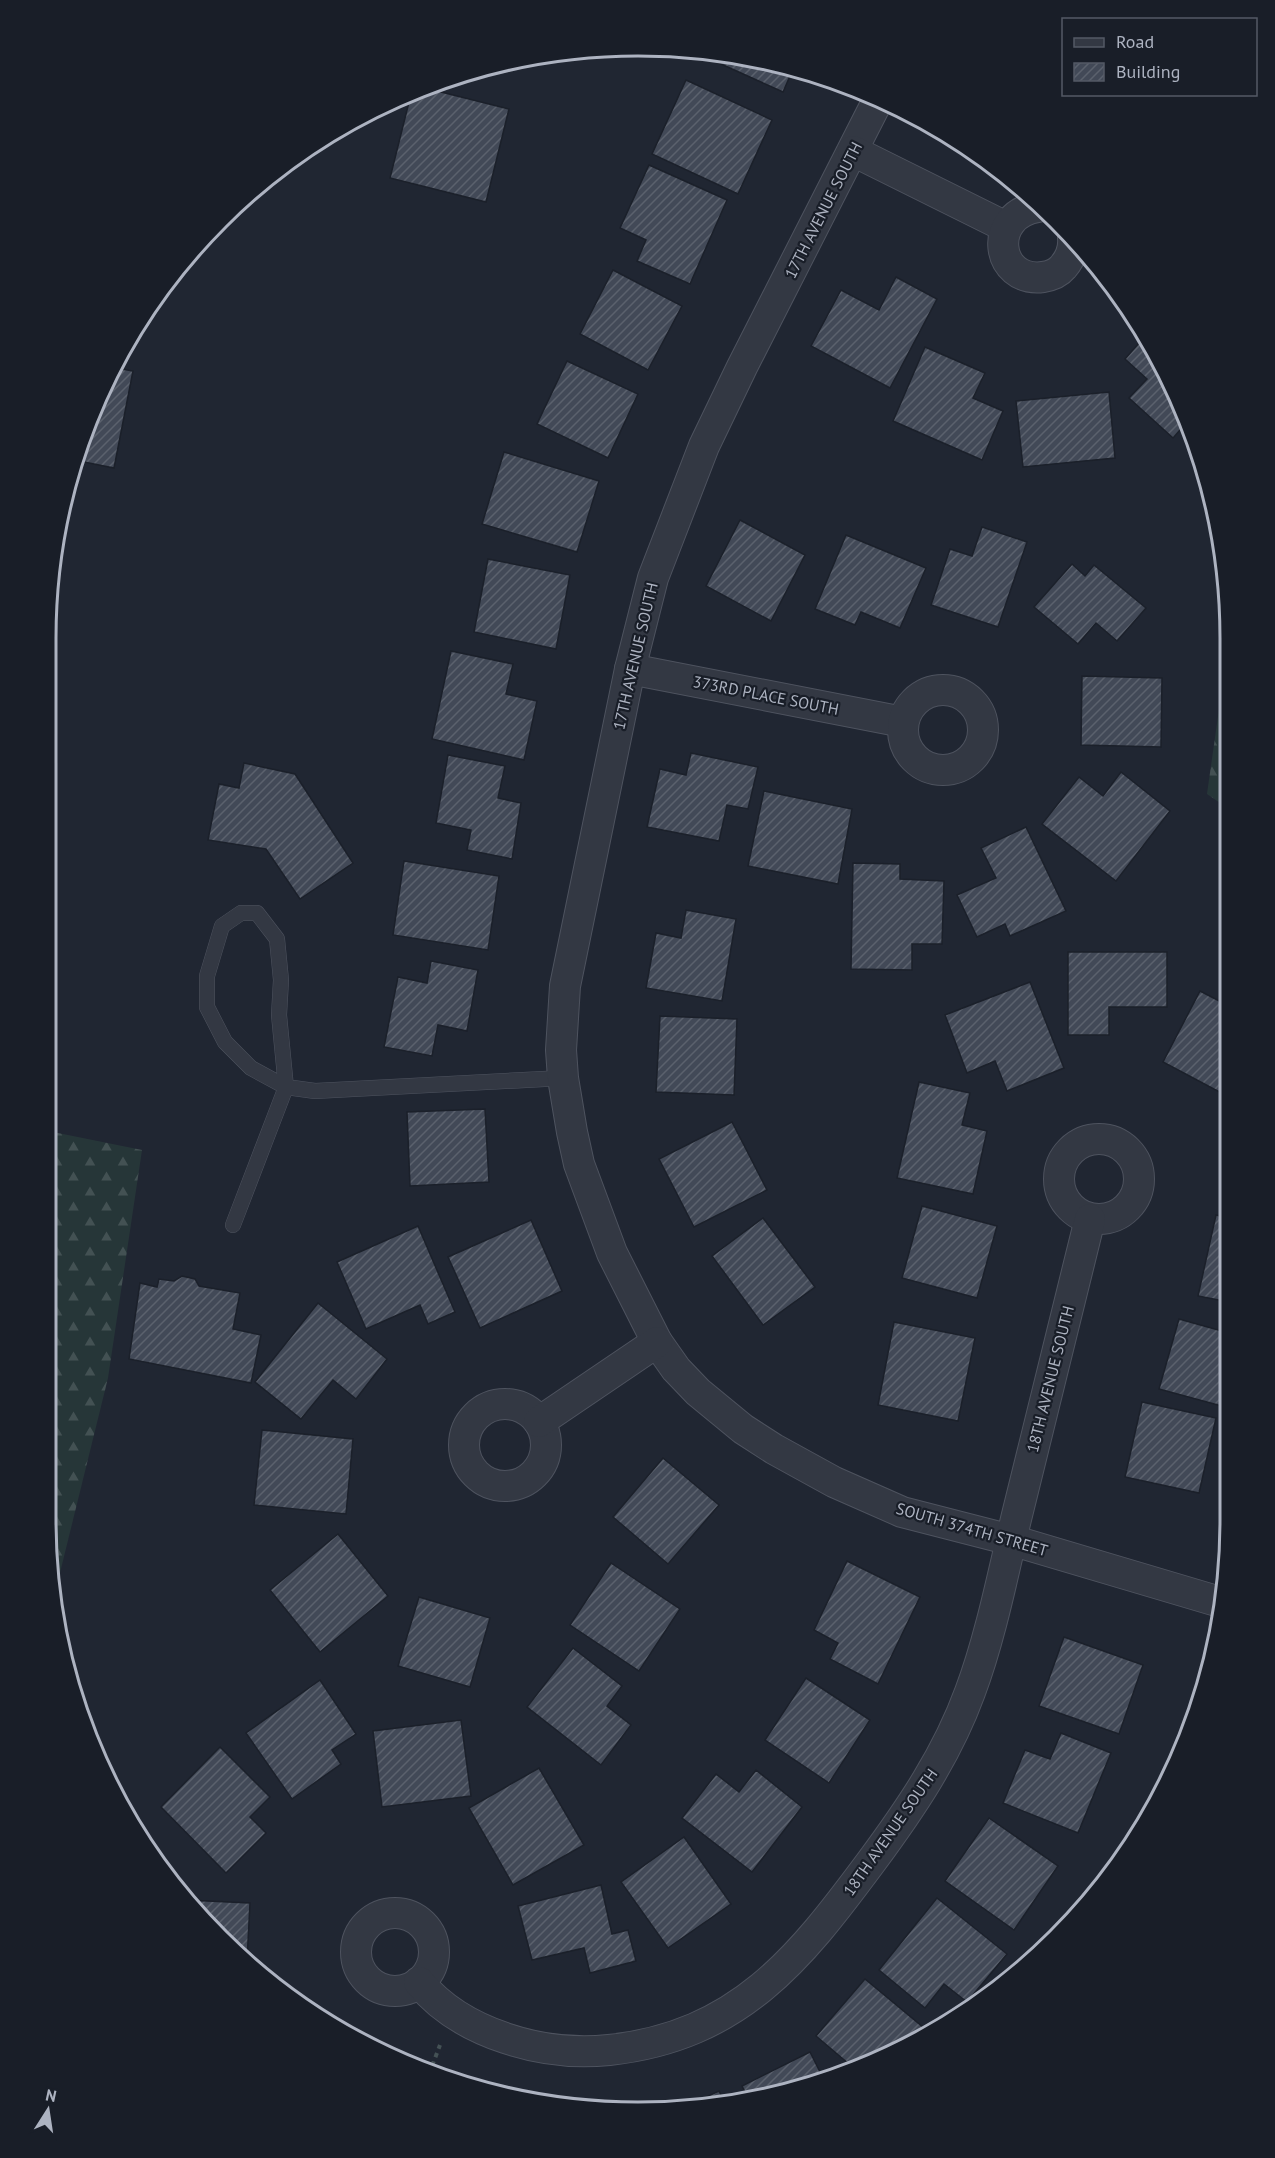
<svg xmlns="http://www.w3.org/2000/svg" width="1275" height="2158" font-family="'PT Sans',sans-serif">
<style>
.forest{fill:url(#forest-firs)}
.building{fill:url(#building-hatch);stroke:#1b202a;stroke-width:1.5}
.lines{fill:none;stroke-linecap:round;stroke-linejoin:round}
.lane-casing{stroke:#4e535f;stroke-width:16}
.street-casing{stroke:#4e535f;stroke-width:32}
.path{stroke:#445155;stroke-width:4;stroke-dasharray:4.5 4.5;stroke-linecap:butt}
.lane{stroke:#333843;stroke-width:15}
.street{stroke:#333843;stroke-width:30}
.labels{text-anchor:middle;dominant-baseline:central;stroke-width:4.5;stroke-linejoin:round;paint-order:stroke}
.street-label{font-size:16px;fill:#adb3c1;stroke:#191e28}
.rim{fill:none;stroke:#adb3c1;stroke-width:3}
</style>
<defs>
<pattern id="forest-firs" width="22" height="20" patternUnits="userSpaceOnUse" patternTransform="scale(1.5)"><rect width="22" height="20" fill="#263638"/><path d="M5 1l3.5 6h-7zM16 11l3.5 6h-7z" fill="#435153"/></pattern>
<pattern id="building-hatch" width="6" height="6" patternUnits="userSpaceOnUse" patternTransform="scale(1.5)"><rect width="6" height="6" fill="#424957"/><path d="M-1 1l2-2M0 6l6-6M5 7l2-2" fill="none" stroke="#5b616d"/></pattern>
</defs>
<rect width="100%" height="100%" fill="#202632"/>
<g class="forest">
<path d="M1229 639V809L1207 794Z"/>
<path d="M48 1131 142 1150 108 1378 52 1605 50 1598Z"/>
</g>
<g class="building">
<path d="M702 51 753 56 793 69 783 92 701 55Z"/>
<path d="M686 80 772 120 738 194 652 154Z"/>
<path d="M421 87 509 109 486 202 390 178 412 90Z"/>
<path d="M649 165 727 200 690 284 637 261 646 240 620 228Z"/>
<path d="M613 270 682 306 648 370 580 334Z"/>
<path d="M896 277 937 299 890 388 811 346 841 290 879 310Z"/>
<path d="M1146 335 1187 422 1173 438 1129 398 1147 379 1125 359Z"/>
<path d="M925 347 985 373 973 398 1003 411 982 460 893 421Z"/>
<path d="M567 361 638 394 608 458 537 424Z"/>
<path d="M116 368 133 371 114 468 74 460 77 447Z"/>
<path d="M1109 392 1115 458 1023 467 1016 401Z"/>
<path d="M504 452 599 481 577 552 482 524Z"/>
<path d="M740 520 805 555 771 621 706 586Z"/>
<path d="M982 527 1027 542 998 627 931 605 950 549 972 556Z"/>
<path d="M846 535 926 568 900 628 861 612 855 625 815 609Z"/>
<path d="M488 559 570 575 556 649 474 632Z"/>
<path d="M1072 564 1085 576 1094 565 1146 608 1117 641 1096 623 1078 644 1034 607Z"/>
<path d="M451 651 513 664 506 694 537 701 524 760 432 739Z"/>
<path d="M1082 676 1162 678 1161 747 1081 745Z"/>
<path d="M691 753 758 767 748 809 727 805 719 841 647 827 660 769 686 775Z"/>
<path d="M448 755 505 766 498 798 521 803 512 859 467 850 471 830 436 823Z"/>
<path d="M244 763 295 774 353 863 300 899 266 849 208 840 219 784 239 788Z"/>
<path d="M1121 772 1170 811 1116 881 1042 824 1079 777 1103 796Z"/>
<path d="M764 791 852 809 838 884 748 866Z"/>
<path d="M1026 827 1066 911 1010 936 1005 924 977 937 957 895 996 878 981 848Z"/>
<path d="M404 861 499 876 488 950 393 935Z"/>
<path d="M853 863 900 864V879L944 881 942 944H912V970L851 969Z"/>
<path d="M686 910 736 919 722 1001 646 988 656 933 681 938Z"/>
<path d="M1068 952H1167V1007H1109V1035H1068Z"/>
<path d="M431 961 478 970 467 1031 438 1025 432 1056 384 1047 398 977 427 983Z"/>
<path d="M1030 982 1064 1068 1007 1091 995 1061 967 1073 945 1015Z"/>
<path d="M1200 991 1229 1006V1092L1227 1096 1163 1062Z"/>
<path d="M660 1016 737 1019 734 1095 656 1092Z"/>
<path d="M919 1082 970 1093 962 1125 987 1131 973 1194 897 1178Z"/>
<path d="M485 1109 489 1182 410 1186 407 1112Z"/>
<path d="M732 1122 767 1190 694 1227 659 1159Z"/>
<path d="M1229 1122V1139L1224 1123Z"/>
<path d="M922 1206 997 1226 977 1298 902 1278Z"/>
<path d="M1216 1215 1229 1218V1302L1198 1296Z"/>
<path d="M763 1218 815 1287 763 1325 712 1256Z"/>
<path d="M531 1220 562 1291 480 1328 448 1257Z"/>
<path d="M418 1226 455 1312 428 1324 420 1305 366 1329 337 1262Z"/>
<path d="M182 1276 195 1279 199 1286 240 1293 233 1329 261 1335 251 1383 129 1359 140 1283 157 1287 159 1279 174 1281Z"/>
<path d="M318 1303 387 1359 356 1399 333 1380 301 1419 255 1382Z"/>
<path d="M1179 1319 1229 1333V1408L1159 1389Z"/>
<path d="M894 1322 975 1338 958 1421 878 1405Z"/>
<path d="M1142 1402 1216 1418 1199 1493 1125 1477Z"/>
<path d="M262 1430 353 1439 346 1514 254 1505Z"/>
<path d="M663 1458 719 1505 668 1564 613 1517Z"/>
<path d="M338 1534 388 1596 320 1652 270 1590Z"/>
<path d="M847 1561 920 1597 878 1684 830 1659 838 1643 814 1630Z"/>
<path d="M611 1563 680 1609 639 1671 570 1625Z"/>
<path d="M419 1597 490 1618 470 1687 398 1666Z"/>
<path d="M1064 1637 1143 1665 1119 1734 1039 1706Z"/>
<path d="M573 1648 622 1686 607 1706 631 1725 601 1765 527 1707Z"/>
<path d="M806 1678 870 1720 829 1783 765 1740Z"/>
<path d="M320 1680 356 1734 332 1750 341 1764 292 1799 246 1733Z"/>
<path d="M461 1720 471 1796 382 1807 373 1731Z"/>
<path d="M1061 1733 1111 1753 1078 1833 1003 1803 1025 1750 1050 1759Z"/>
<path d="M220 1747 270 1797 250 1817 266 1833 226 1873 161 1807Z"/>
<path d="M539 1768 584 1845 513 1885 469 1808Z"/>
<path d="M756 1770 802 1807 752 1872 682 1818 716 1774 739 1792Z"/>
<path d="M989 1818 1058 1866 1014 1930 945 1881Z"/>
<path d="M684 1837 731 1904 668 1948 621 1882Z"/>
<path d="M601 1885 612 1934 628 1930 636 1961 590 1973 584 1948 532 1960 518 1906Z"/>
<path d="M937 1898 1007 1954 967 2002 944 1984 925 2008 879 1970Z"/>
<path d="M186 1900 250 1903 247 1961Z"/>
<path d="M865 1979 930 2033 900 2052 856 2070 816 2036Z"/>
<path d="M810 2052 825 2082 749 2100 742 2086Z"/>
<path d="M719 2091 726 2105 677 2110Z"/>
</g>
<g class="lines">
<defs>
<path id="lane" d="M233 1225 286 1087 279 1015 281 980 277 939 257 913H241L222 926 207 976V1007L225 1042 251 1068 286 1087 315 1091 563 1078"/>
<g id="street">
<path d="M879 98 742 367 704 446 653 578 630 669 565 986 561 1050 563 1078 572 1132 579 1164 612 1253 657 1342 676 1369 698 1392 743 1429 774 1449 834 1482 902 1512 1011 1540 1220 1602"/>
<path d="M853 151 1006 227"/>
<path d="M1038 207C987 215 995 283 1043 277 1050 276 1058 273 1063 267 1070 259 1074 249 1073 238"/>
<path d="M630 669 903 722"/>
<circle cx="943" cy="730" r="40"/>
<circle cx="1099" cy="1179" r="40"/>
<circle cx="505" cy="1445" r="41"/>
<path d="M539 1422 657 1342"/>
<circle cx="395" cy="1952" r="39"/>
<path d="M419 1982C461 2034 544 2057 609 2050 739 2036 799 1959 871 1862 911 1808 947 1755 970 1692 990 1639 1003 1574 1016 1519 1041 1419 1065 1319 1090 1219"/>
</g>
</defs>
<use href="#lane" class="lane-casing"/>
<use href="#street" class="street-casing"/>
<path class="path" d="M429 2074 440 2045"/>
<use href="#lane" class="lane"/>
<use href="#street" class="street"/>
</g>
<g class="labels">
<g class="street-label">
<text transform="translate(823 210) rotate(-63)">17TH AVENUE SOUTH</text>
<text transform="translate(635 656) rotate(-77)">17TH AVENUE SOUTH</text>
<text transform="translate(766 695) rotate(11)">373RD PLACE SOUTH</text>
<text transform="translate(1050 1379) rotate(-76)">18TH AVENUE SOUTH</text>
<text transform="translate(972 1529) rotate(16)">SOUTH 374TH STREET</text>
<text transform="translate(890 1832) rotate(-55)">18TH AVENUE SOUTH</text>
</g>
</g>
<path d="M0 0H1275V2158H0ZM638 56H638A582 582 0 0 1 1220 638V1520A582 582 0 0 1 638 2102H638A582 582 0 0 1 56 1520V638A582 582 0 0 1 638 56Z" fill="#191e28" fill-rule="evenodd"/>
<path class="rim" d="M638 56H638A582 582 0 0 1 1220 638V1520A582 582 0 0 1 638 2102H638A582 582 0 0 1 56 1520V638A582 582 0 0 1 638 56Z"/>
<rect x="1062" y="18" width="195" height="78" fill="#191e28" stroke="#545a65" stroke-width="1.5"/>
<rect x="1074" y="38" width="30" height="9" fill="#333843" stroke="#545a65" stroke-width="1.5"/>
<text x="1116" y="48" font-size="18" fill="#adb3c1">Road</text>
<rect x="1074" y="63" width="30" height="18" fill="url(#building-hatch)" stroke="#545a65" stroke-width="1.5"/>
<text x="1116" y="78" font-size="18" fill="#adb3c1">Building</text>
<g transform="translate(48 2110) rotate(12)" stroke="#191e28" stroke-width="4.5" paint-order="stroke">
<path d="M0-4.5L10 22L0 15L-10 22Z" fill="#adb3c1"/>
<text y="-9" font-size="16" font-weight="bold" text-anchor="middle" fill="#adb3c1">N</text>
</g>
</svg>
